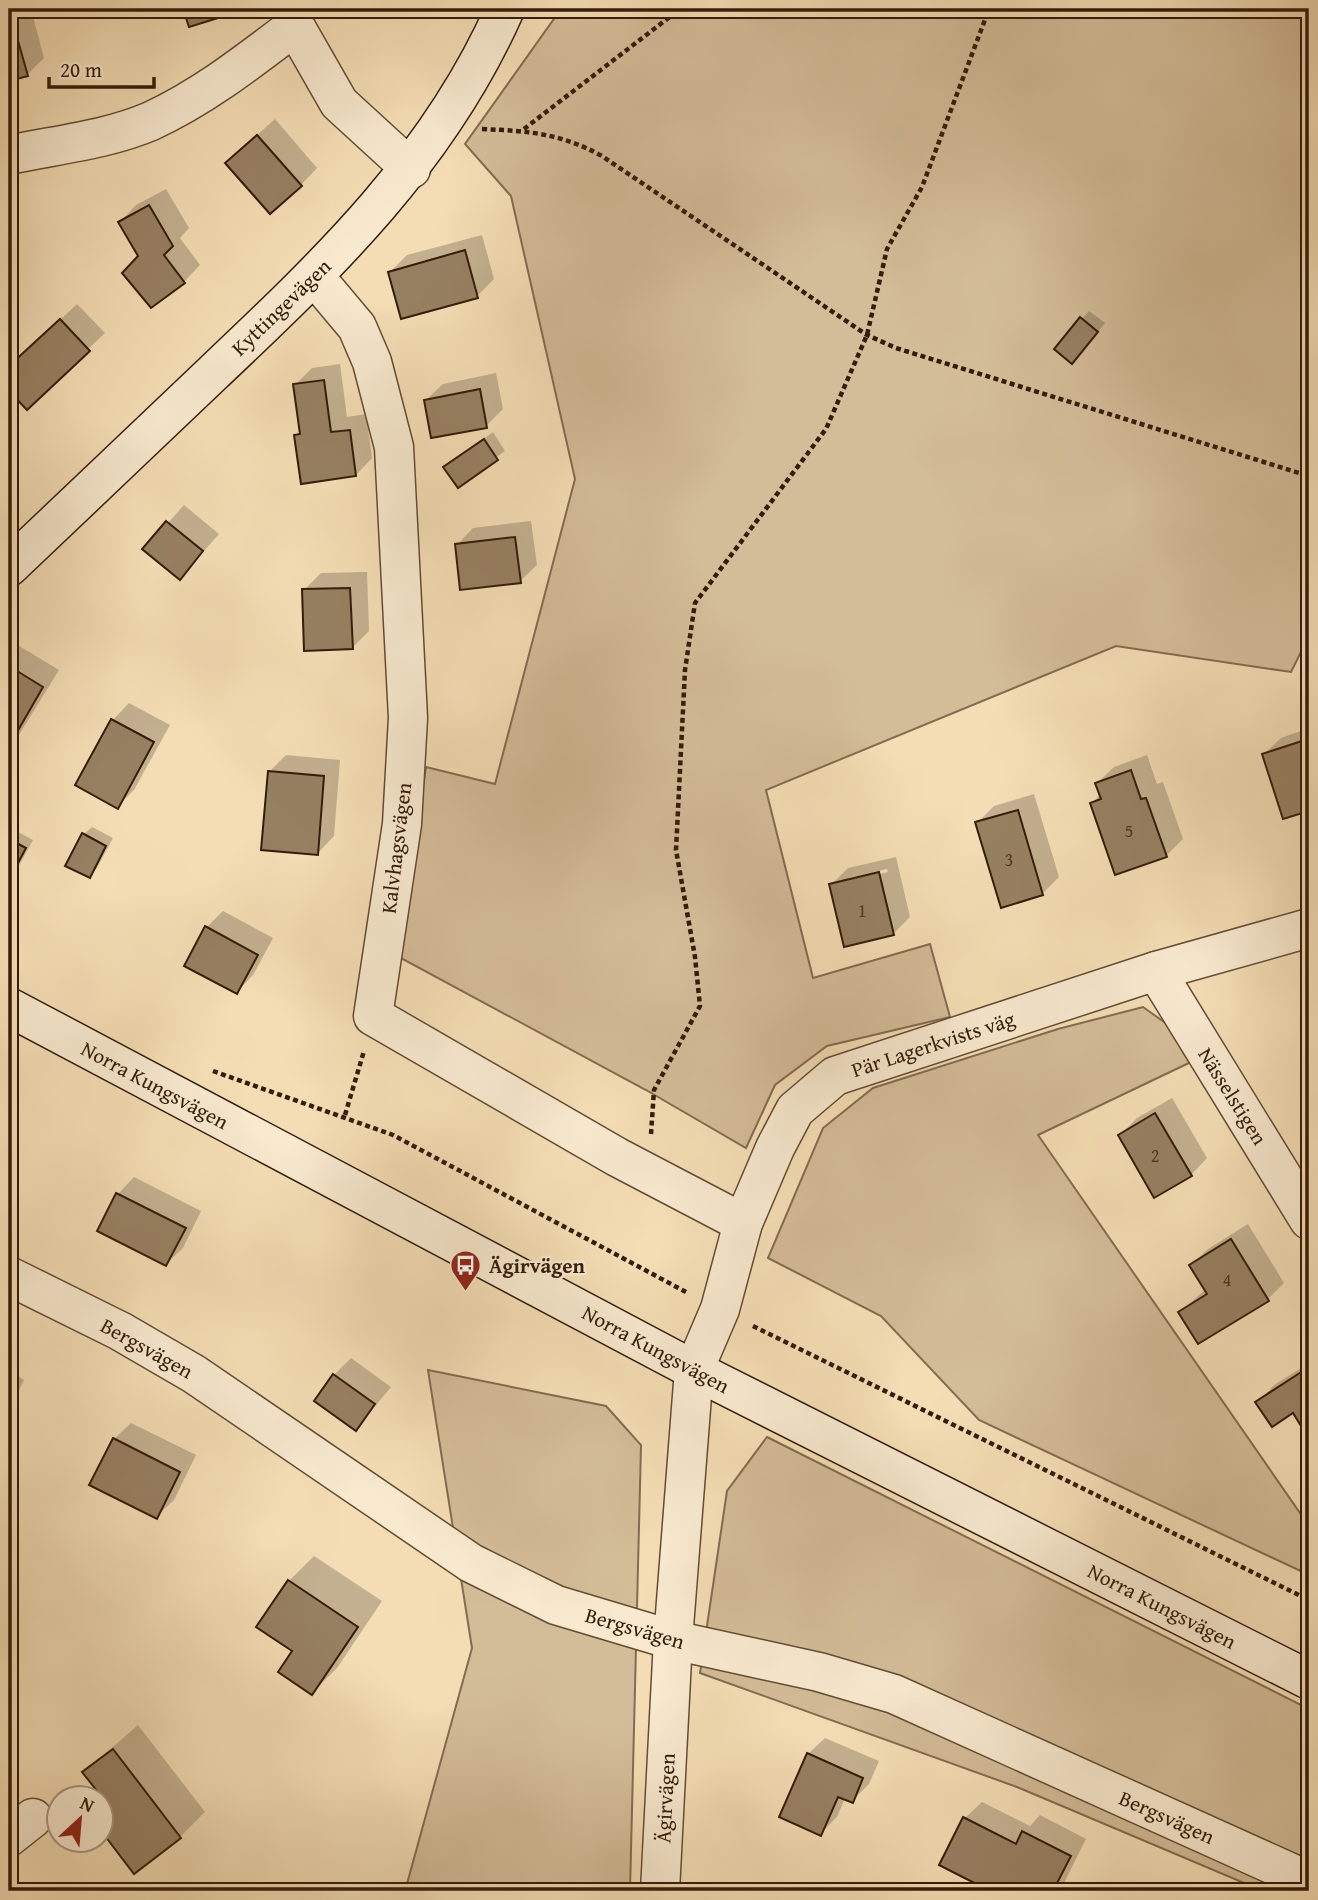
<svg xmlns="http://www.w3.org/2000/svg" width="1318" height="1900" font-family="'Gentium Book Plus',serif">
<style>
.green{fill:#d3bc98;stroke:#836c50;stroke-width:2}
.shadow{fill:#0003;fill-rule:evenodd}
.building{fill:#978062;stroke:#331c08;stroke-width:2}
.lines{fill:none;stroke-linecap:round;stroke-linejoin:round}
.street-casing{stroke:#634c33;stroke-width:41}
.secondary-casing{stroke:#331c08;stroke-width:41}
.path{stroke:#331c08;stroke-width:4.5;stroke-dasharray:5 3.5;stroke-linecap:butt}
.street{stroke:#f8e9cf;stroke-width:38}
.secondary{stroke:#f8e9cf;stroke-width:38}
.labels{text-anchor:middle;dominant-baseline:central;stroke-width:5;stroke-linejoin:round;paint-order:stroke}
.number-label{font-size:18px;fill:#4c351e}
.street-label{font-size:21px;fill:#331c08;stroke:#f8e9cf}
.poi-label{font-size:21px;font-weight:bold;fill:#331c08;stroke:#f8e9cf;text-anchor:start}
</style>
<rect width="100%" height="100%" fill="#f4ddb5"/>
<filter id="stains"><feTurbulence type="fractalNoise" baseFrequency=".00286" numOctaves="4"/><feColorMatrix values="0 0 0 0 .2 0 0 0 0 .09 0 0 0 0 .02 0 0 0 .5 -.17"/></filter>
<radialGradient id="worn" r=".72"><stop offset=".6" stop-color="#630" stop-opacity="0"/><stop offset="1" stop-color="#630" stop-opacity=".3"/></radialGradient>
<g class="green">
<path d="M561 9H1309V636L1291 672 1116 646 766 790 813 978 930 944 950 1017 827 1046 775 1085 746 1148 646 1090 397 956 426 767 495 784 575 479 511 196 465 144Z"/>
<path d="M1143 1007 1167 1024 1191 1062 1038 1135 1309 1526V1575L979 1420 881 1316 768 1258 823 1128 873 1088 1058 1029Z"/>
<path d="M428 1370 606 1406 641 1445 630 1891H405L472 1648Z"/>
<path d="M767 1437 1309 1709V1891H1263L1017 1787 700 1673 727 1491Z"/>
</g>
<g class="shadow">
<path d="M9 9H31L44 58 27 75 9 80Z"/>
<path d="M275 119 317 168 301 185 244 147Z"/>
<path d="M166 189 189 228 180 238 200 265 184 282 140 257 120 222 136 205Z"/>
<path d="M482 235 494 279 477 296 390 272 407 255Z"/>
<path d="M77 304 105 333 27 407 9 388V368Z"/>
<path d="M1089 311 1105 323 1080 354 1082 319Z"/>
<path d="M340 364 347 417 366 414 372 458 356 475 296 436 302 431 295 385 312 368Z"/>
<path d="M496 373 503 409 486 426 426 400 443 384Z"/>
<path d="M493 432 505 451 458 485 445 467Z"/>
<path d="M184 505 219 534 180 578 145 549Z"/>
<path d="M531 521 537 565 520 581 457 545 473 528Z"/>
<path d="M367 572 369 631 352 648 304 590 321 573Z"/>
<path d="M11 641 59 670 9 751V644Z"/>
<path d="M129 703 170 725 134 790 117 807 77 785 113 720Z"/>
<path d="M1309 728V809L1284 817 1264 754 1281 738Z"/>
<path d="M286 755 340 760 334 836 318 853 269 772Z"/>
<path d="M1147 755 1157 784 1163 782 1183 839 1166 856 1092 803 1101 794 1097 783 1114 767Z"/>
<path d="M1034 794 1059 877 1042 894 977 823 994 806Z"/>
<path d="M9 827 33 840 9 884Z"/>
<path d="M92 827 113 838 97 868 89 876 84 834Z"/>
<path d="M896 857 910 917 893 934 831 885 848 868ZM887 869 888 872 849 881V878Z"/>
<path d="M223 911 273 938 253 975 237 992 206 928Z"/>
<path d="M1172 1098 1207 1158 1191 1175 1120 1135 1137 1118Z"/>
<path d="M9 1120 14 1123 9 1134Z"/>
<path d="M134 1177 201 1211 183 1248 166 1264 99 1230 118 1194Z"/>
<path d="M1248 1224 1284 1283 1268 1299 1180 1312 1206 1289 1191 1265 1208 1249Z"/>
<path d="M351 1358 391 1387 356 1429 334 1375Z"/>
<path d="M1309 1363V1436L1293 1411 1258 1402 1274 1385Z"/>
<path d="M9 1369 24 1380 9 1411Z"/>
<path d="M131 1423 196 1455 174 1500 157 1516 114 1439Z"/>
<path d="M314 1556 382 1601 337 1668 312 1693 295 1650 259 1626 289 1581Z"/>
<path d="M138 1725 205 1812 180 1837 134 1871 102 1829V1798H97L101 1794 84 1772Z"/>
<path d="M825 1738 879 1761 869 1784 852 1801 845 1798 837 1817 820 1834 808 1754Z"/>
<path d="M982 1802 1030 1826 1040 1815 1086 1839 1060 1891H994L941 1865 965 1818Z"/>
<path d="M1200 1883 1205 1891H1184Z"/>
<path d="M850 1884 851 1891H783Z"/>
</g>
<g class="building">
<path d="M9 9 28 76 9 81Z"/>
<path d="M183 9H247L189 27Z"/>
<path d="M257 135 302 186 270 214 225 163Z"/>
<path d="M149 205 173 246 164 255 185 283 151 308 122 273 138 256 118 222Z"/>
<path d="M465 250 478 298 401 319 388 272Z"/>
<path d="M1080 317 1098 332 1072 364 1054 349Z"/>
<path d="M60 319 90 351 27 410 9 391V366Z"/>
<path d="M324 380 331 432 350 430 356 476 301 484 294 435 300 434 293 384Z"/>
<path d="M480 389 487 428 431 438 424 400Z"/>
<path d="M484 439 498 460 458 488 443 467Z"/>
<path d="M166 521 203 551 180 580 142 549Z"/>
<path d="M515 537 521 583 460 590 455 544Z"/>
<path d="M350 588 353 649 304 651 302 589Z"/>
<path d="M9 666 43 687 9 746Z"/>
<path d="M111 719 154 742 118 809 75 785Z"/>
<path d="M1305 740 1309 754V811L1283 819 1262 754Z"/>
<path d="M1131 770 1141 799 1146 798 1167 857 1115 875 1090 803 1101 799 1095 783Z"/>
<path d="M268 771 324 776 318 855 261 850Z"/>
<path d="M1018 810 1043 895 1001 908 975 822Z"/>
<path d="M82 833 106 846 90 878 65 866Z"/>
<path d="M9 839 26 848 9 880Z"/>
<path d="M879 872 894 935 844 947 829 884Z"/>
<path d="M205 926 258 955 237 994 184 966Z"/>
<path d="M1155 1113 1192 1176 1154 1198 1118 1135Z"/>
<path d="M116 1193 186 1228 166 1266 97 1231Z"/>
<path d="M1231 1239 1269 1301 1198 1344 1178 1312 1207 1294 1189 1265Z"/>
<path d="M1309 1367V1439L1293 1413 1272 1427 1255 1402Z"/>
<path d="M333 1374 375 1404 356 1431 314 1401Z"/>
<path d="M113 1438 180 1472 157 1519 89 1485Z"/>
<path d="M288 1580 358 1627 312 1695 278 1672 292 1651 256 1627Z"/>
<path d="M113 1749 181 1838 134 1874 102 1832V1798H98L101 1796 82 1772Z"/>
<path d="M807 1753 863 1778 853 1803 838 1797 821 1836 779 1817Z"/>
<path d="M963 1817 1016 1844 1022 1831 1071 1856 1053 1891H990L939 1865Z"/>
</g>
<g class="lines">
<defs>
<g id="street">
<path d="M9 155C55 145 107 140 151 121 203 97 249 61 295 26L339 103 411 169"/>
<path d="M315 277 357 327 372 362 394 447 408 718 402 824 373 1016 617 1157 743 1223"/>
<path d="M1156 971 1309 1220"/>
<path d="M9 1276 120 1331 194 1374 471 1563 556 1605 673 1640 819 1672 894 1694 1309 1881"/>
<path d="M9 1837 33 1818"/>
<path d="M660 1891 673 1640 694 1370 720 1309 743 1223 775 1148 795 1110 835 1076 1156 971 1309 928"/>
</g>
<g id="secondary">
<path d="M9 567C77 502 145 438 213 373 329 263 439 159 505 9"/>
<path d="M9 1007 694 1370 1309 1680"/>
</g>
</defs>
<use href="#street" class="street-casing"/>
<use href="#secondary" class="secondary-casing"/>
<g class="path">
<path d="M482 129C528 131 560 133 602 156L867 335 896 348 1309 476"/>
<path d="M524 129 680 9"/>
<path d="M213 1071 393 1135 686 1292"/>
<path d="M345 1115 364 1051"/>
<path d="M651 1134 654 1090 700 1006 695 957 676 850 685 670 695 603 826 429 867 335 887 249 922 187 989 9"/>
<path d="M753 1326 1309 1600"/>
</g>
<use href="#street" class="street"/>
<use href="#secondary" class="secondary"/>
</g>
<defs>
<symbol id="bus-pin" viewBox="-11 -11 22 30"><path d="M0 17L-7.5 6A9.5 9.5 0 1 1 7.5 6Z" fill="#8f2418" stroke="#f8e9cf"/><path d="M-5-6H5V4H4V6H2V4H-2V6H-4V4H-5ZM-3.5-4V0h7V-4ZM-3.5 1.2v1.5H-2V1.2ZM2 1.2v1.5H3.5V1.2Z" fill="#fff"/></symbol>
</defs>
<g fill-rule="evenodd">
<use href="#bus-pin" x="448" y="1248" width="35" height="47"/>
</g>
<g class="labels">
<g class="number-label">
<text x="1129" y="830">5</text>
<text x="1009" y="859">3</text>
<text x="862" y="910">1</text>
<text x="1155" y="1155">2</text>
<text x="1227" y="1279">4</text>
</g>
<g class="street-label">
<text transform="translate(281 307) rotate(-44)">Kyttingevägen</text>
<text transform="translate(396 848) rotate(-83)">Kalvhagsvägen</text>
<text transform="translate(933 1044) rotate(-18)">Pär Lagerkvists väg</text>
<text transform="translate(155 1085) rotate(28)">Norra Kungsvägen</text>
<text transform="translate(1233 1096) rotate(58)">Nässelstigen</text>
<text transform="translate(147 1348) rotate(29)">Bergsvägen</text>
<text transform="translate(656 1349) rotate(28)">Norra Kungsvägen</text>
<text transform="translate(1162 1606) rotate(27)">Norra Kungsvägen</text>
<text transform="translate(635 1628) rotate(16)">Bergsvägen</text>
<text transform="translate(665 1798) rotate(-87)">Ägirvägen</text>
<text transform="translate(1167 1817) rotate(24)">Bergsvägen</text>
</g>
<g class="poi-label">
<text x="489" y="1265">Ägirvägen</text>
</g>
</g>
<rect width="1318" height="1900" fill="none" stroke="#f4ddb5" stroke-width="35"/>
<rect x="10" y="10" width="1297" height="1879" fill="none" stroke="#331c08" stroke-width="3.5"/>
<rect x="18" y="18" width="1283" height="1865" fill="none" stroke="#331c08" stroke-width="2"/>
<g transform="translate(80 1819) rotate(26)"><circle r="33" fill="#f8e9cf" stroke="#a9977f" stroke-width="2"/>
<path d="M0-5L12 26L0 18L-12 26Z" fill="#8f2418"/>
<text y="-10" font-size="19" font-weight="bold" text-anchor="middle" fill="#331c08">N</text>
</g>
<path d="M49 77v10h105v-10" fill="none" stroke="#331c08" stroke-width="3.5"/>
<text x="60" y="77" font-size="21" fill="#331c08" stroke="#f8e9cf" stroke-width="5" paint-order="stroke">20 m</text>
<rect width="100%" height="100%" filter="url(#stains)"/>
<rect width="100%" height="100%" fill="url(#worn)"/>
</svg>
